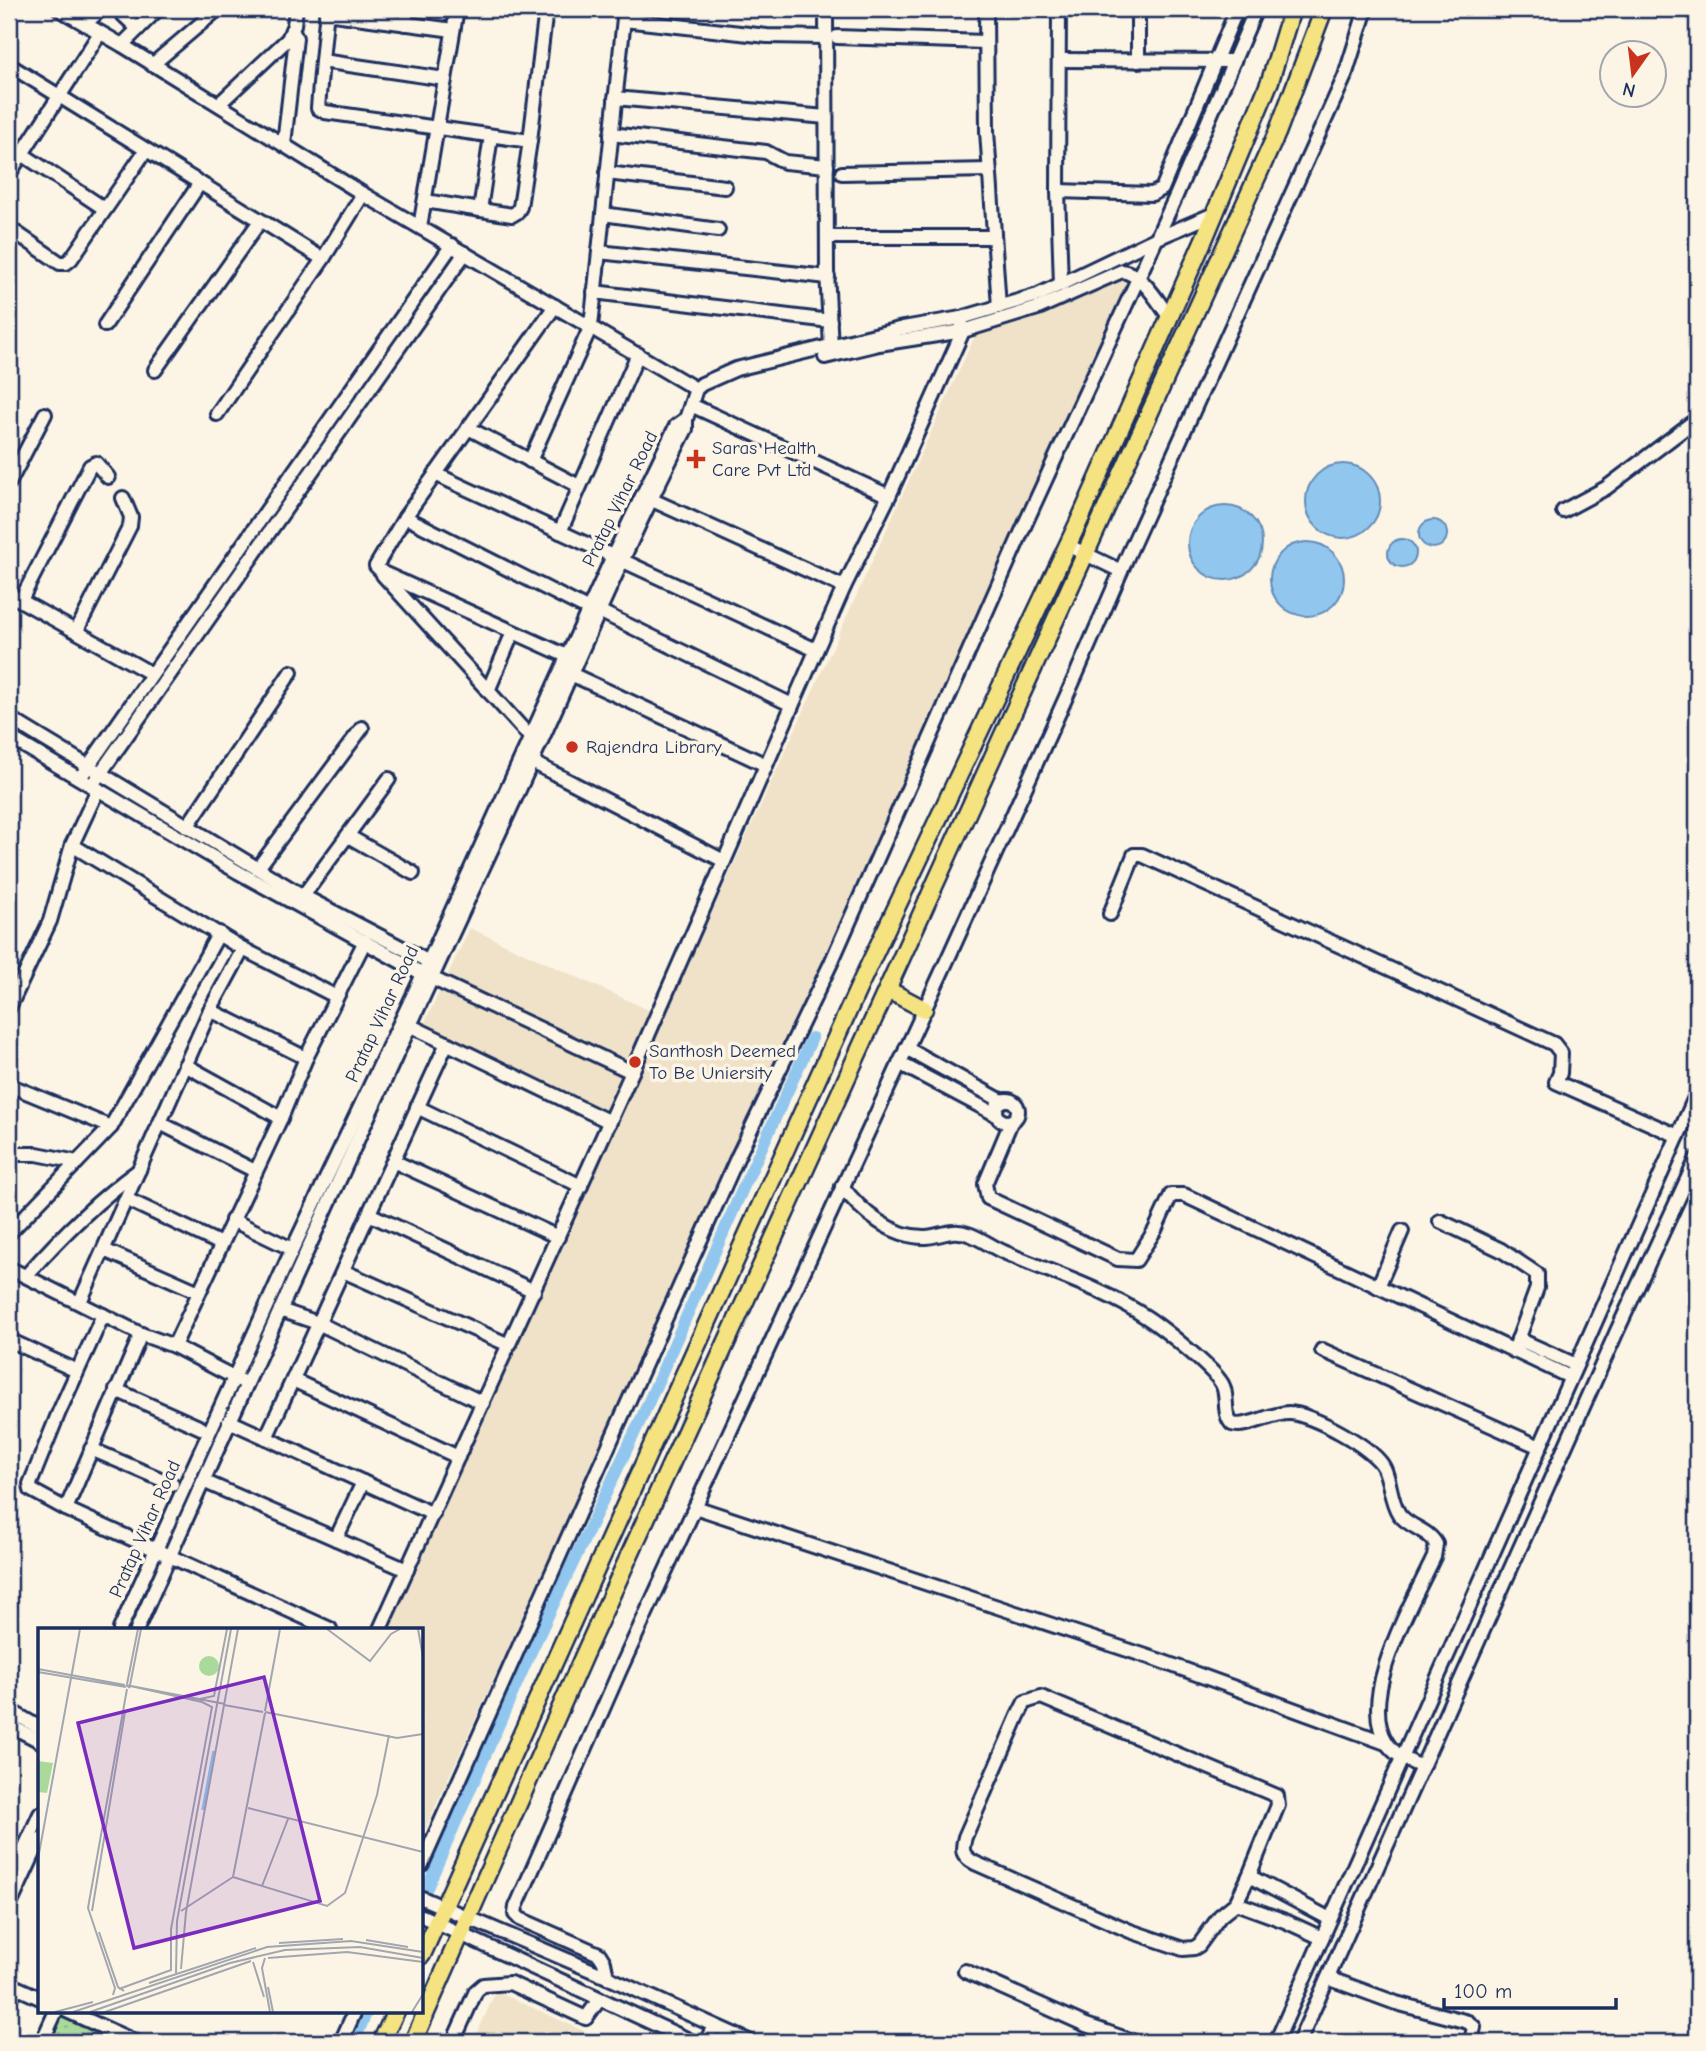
<svg xmlns="http://www.w3.org/2000/svg" width="1706" height="2051" font-family="'Comic Neue',sans-serif">
<style>
.built{fill:#f0e2c9}
.park{fill:url(#park-dots);stroke:#62847c;stroke-width:2}
.water{fill:#91c7ef;stroke:#628ab5;stroke-width:2}
.lines{fill:none;stroke-linecap:round;stroke-linejoin:round}
.canal{stroke:#91c7ef;stroke-width:12}
.minor-casing{stroke:#1b2f5e;stroke-width:18}
.major-casing{stroke:#1b2f5e;stroke-width:21}
.minor{stroke:#fcf5e5;stroke-width:12}
.major{stroke:#f5e382;stroke-width:16}
.poi-dot{fill:#c8321e;stroke:#fcf5e5;stroke-width:2.5}
.labels{text-anchor:middle;dominant-baseline:central;stroke-width:7;stroke-linejoin:round;paint-order:stroke}
.poi-label{font-size:19px;fill:#1b2f5e;stroke:#fcf5e5;text-anchor:start}
.street-label{font-size:19px;fill:#1b2f5e;stroke:#fcf5e5}
.inset-river{fill:none;stroke:#91c7ef;stroke-width:3.5}
.inset-road{fill:none;stroke:#a2a6af;stroke-width:2}
.view{fill:#7b2cbf;fill-opacity:0.15;stroke:#7b2cbf;stroke-width:3.5}
.inset-edge{fill:none;stroke:#1b2f5e;stroke-width:3.5}
</style>
<defs>
<pattern id="park-dots" width="8" height="8" patternUnits="userSpaceOnUse" patternTransform="scale(1.75)"><rect width="8" height="8" fill="#a9da9b"/><path d="M2 2h.1M6 6h.1" fill="none" stroke="#91bb88" stroke-width="1.8" stroke-linecap="round"/></pattern>
</defs>
<rect width="100%" height="100%" fill="#fcf5e5"/>
<filter id="ink" filterUnits="userSpaceOnUse"><feTurbulence type="fractalNoise" baseFrequency=".0143" numOctaves="2"/><feDisplacementMap in="SourceGraphic" scale="14" xChannelSelector="R" yChannelSelector="G"/><feConvolveMatrix kernelMatrix="1 2 1 2 8 2 1 2 1" color-interpolation-filters="sRGB"/></filter>
<g filter="url(#ink)">
<g class="built">
<path d="M1124 275 1129 278 761 1095 422 1836V1629H384L618 1119 422 1028 470 928 664 1017 978 329Z"/>
<path d="M496 1991 608 2042H473Z"/>
</g>
<path class="park" d="M61 2017 101 2035 97 2042H50Z"/>
<g class="water">
<circle cx="1343" cy="501" r="37"/>
<circle cx="1225" cy="543" r="37"/>
<circle cx="1433" cy="534" r="14"/>
<circle cx="1402" cy="553" r="14"/>
<circle cx="1307" cy="579" r="37"/>
</g>
<g class="lines">
<g class="canal">
<path d="M422 1899 528 1658 642 1417 744 1186 812 1038"/>
<path d="M354 2042 367 2011"/>
</g>
<defs>
<g id="minor">
<path d="M59 9 122 45 363 194 696 389"/>
<path d="M117 9 138 29"/>
<path d="M826 9 827 272 831 347"/>
<path d="M986 9 987 131 999 307"/>
<path d="M1059 9 1058 191 1061 285"/>
<path d="M326 13 453 30"/>
<path d="M624 20 767 36 826 37"/>
<path d="M85 24 101 9"/>
<path d="M405 24 407 9"/>
<path d="M837 37 985 42"/>
<path d="M122 45 158 9"/>
<path d="M1060 60 1234 61"/>
<path d="M322 61 327 9"/>
<path d="M1138 61V9"/>
<path d="M9 65 323 259 363 194"/>
<path d="M152 65 218 9"/>
<path d="M445 79 322 61 318 108 325 112 530 141 546 9"/>
<path d="M615 98 826 117"/>
<path d="M219 104 288 39 294 25 296 9"/>
<path d="M611 134 766 152 785 162 827 166"/>
<path d="M284 144 296 38 292 30"/>
<path d="M22 154 105 209"/>
<path d="M607 173 725 187"/>
<path d="M842 173 989 170"/>
<path d="M9 174 100 33"/>
<path d="M1058 191 1152 194 1162 189 1237 9"/>
<path d="M425 201 512 215 517 212 520 207 530 141"/>
<path d="M480 210 491 136"/>
<path d="M603 214 718 230"/>
<path d="M420 227 457 9"/>
<path d="M9 228 60 263H66L71 259 146 150"/>
<path d="M827 237H993"/>
<path d="M599 252 828 277"/>
<path d="M594 292 830 321"/>
<path d="M555 306 405 517 376 566 383 573 569 657"/>
<path d="M105 325 200 183"/>
<path d="M825 357 879 344 963 331 1038 308 1122 271C1143 274 1158 302 1170 318"/>
<path d="M155 370 260 221"/>
<path d="M691 405 889 496"/>
<path d="M217 414 323 259"/>
<path d="M468 428 579 486"/>
<path d="M530 461 591 326 625 9"/>
<path d="M435 474 816 650"/>
<path d="M9 483 45 414"/>
<path d="M650 499 844 587"/>
<path d="M1563 511 1606 488 1697 419"/>
<path d="M405 517 589 610"/>
<path d="M560 532 638 354"/>
<path d="M1067 545 1121 571"/>
<path d="M383 575 531 738"/>
<path d="M9 594 152 674"/>
<path d="M21 600 90 466 96 463 108 477"/>
<path d="M599 611 792 705"/>
<path d="M77 630 130 526 131 517 123 498"/>
<path d="M571 674 766 765"/>
<path d="M488 691 513 632"/>
<path d="M9 718 303 896 435 965"/>
<path d="M9 737 238 872 423 974 632 1072"/>
<path d="M532 762 724 861"/>
<path d="M80 778 452 245"/>
<path d="M92 785 465 253"/>
<path d="M187 827 291 672"/>
<path d="M348 836 413 873"/>
<path d="M72 845 243 949 335 996"/>
<path d="M258 868 362 728"/>
<path d="M303 896 389 779"/>
<path d="M1110 914 1134 855H1142L1554 1044 1561 1053 1560 1073 1556 1082 1678 1136"/>
<path d="M9 1008 50 921 72 845 98 789"/>
<path d="M210 1010 306 1058"/>
<path d="M409 1025 610 1122"/>
<path d="M906 1048 1002 1101"/>
<path d="M899 1063 997 1115"/>
<path d="M185 1065 281 1118"/>
<path d="M9 1085 111 1127"/>
<circle cx="1007" cy="1111" r="11"/>
<path d="M417 1107 581 1186"/>
<path d="M1011 1122 985 1184 988 1198 1118 1259 1136 1260 1155 1230 1171 1195H1184L1570 1377"/>
<path d="M160 1123 255 1171"/>
<path d="M9 1154H37L77 1162"/>
<path d="M393 1161 558 1237"/>
<path d="M842 1186C861 1212 893 1238 926 1237 941 1236 953 1228 968 1234 981 1238 993 1248 1006 1253 1052 1273 1104 1289 1146 1317 1163 1328 1213 1368 1222 1384 1229 1396 1222 1413 1232 1424 1246 1429 1271 1413 1289 1413 1310 1413 1375 1448 1384 1468 1391 1483 1390 1500 1399 1514 1408 1527 1428 1529 1436 1544L1434 1557C1413 1602 1356 1697 1387 1743 1395 1756 1409 1761 1422 1767"/>
<path d="M126 1199 221 1244"/>
<path d="M369 1214 534 1291"/>
<path d="M232 1220 292 1249"/>
<path d="M1440 1221 1501 1250 1537 1274V1288L1514 1351"/>
<path d="M9 1233 111 1127 219 933"/>
<path d="M104 1250 199 1292"/>
<path d="M9 1268 141 1334 174 1346 241 1381"/>
<path d="M343 1271 509 1345"/>
<path d="M26 1276C60 1237 96 1201 139 1170"/>
<path d="M1378 1287 1402 1231"/>
<path d="M80 1302 210 1010 243 949"/>
<path d="M280 1310 318 1323 483 1403"/>
<path d="M103 1315 59 1412 30 1484 31 1490 66 1509 330 1629"/>
<path d="M1518 1339 1576 1365"/>
<path d="M9 1340 77 1371"/>
<path d="M174 1346 281 1118 306 1058 365 941"/>
<path d="M1322 1350 1540 1447"/>
<path d="M293 1380 458 1457"/>
<path d="M116 1390 201 1428"/>
<path d="M229 1421 433 1514"/>
<path d="M266 1438 447 1043"/>
<path d="M91 1449 172 1484"/>
<path d="M203 1481 407 1570"/>
<path d="M695 1507 1158 1660 1386 1743"/>
<path d="M66 1509 141 1334"/>
<path d="M336 1539 363 1482"/>
<path d="M120 1629 287 1261 418 985 613 556 676 426 686 419"/>
<path d="M137 1629C254 1367 372 1105 494 844 559 706 616 565 686 429V419L696 389 702 384 736 369 903 328 961 318 1038 295 1155 239 1214 214"/>
<path d="M380 1629 632 1072 844 587 889 496 963 331 961 318"/>
<path d="M1041 1697 1277 1796 1278 1805 1249 1876 1236 1903 1220 1916 1199 1945 1194 1948 1183 1949 1130 1931 975 1863C962 1856 961 1851 965 1837L1018 1716 1025 1702Z"/>
<path d="M9 1710 40 1728"/>
<path d="M9 1725 40 1741"/>
<path d="M422 1864 738 1156 831 963 1026 522 1176 196 1256 9"/>
<path d="M1249 1876 1330 1919"/>
<path d="M9 1882 40 1814"/>
<path d="M422 1898 607 1977 751 2042"/>
<path d="M1236 1903 1285 1921 1322 1938"/>
<path d="M9 1907 40 1840"/>
<path d="M422 1916 693 2042"/>
<path d="M965 1971 1086 2025 1135 2042"/>
<path d="M607 1977 604 1962 599 1954 520 1919 515 1914 516 1907 620 1670 950 954 1076 675 1128 555 1345 76 1366 9"/>
<path d="M1328 1978 1396 2003 1468 2022 1474 2027 1471 2042"/>
<path d="M9 1984 40 1998"/>
<path d="M67 2011 136 2042"/>
<path d="M42 2042 56 2011"/>
<path d="M341 2042 355 2011"/>
<path d="M453 2042 476 1991 483 1985 510 1983 586 2018 599 2000"/>
<path d="M706 2042 714 2026"/>
<path d="M1276 2042 1697 1093"/>
<path d="M1299 2042 1617 1331 1697 1158"/>
</g>
<g id="major">
<path d="M888 990 924 1009"/>
<path d="M422 1955 863 978 1081 517 1205 237 1270 81 1292 9"/>
<path d="M381 2042 396 2011"/>
<path d="M413 2042 584 1655 1277 133 1324 9"/>
</g>
</defs>
<use href="#minor" class="minor-casing"/>
<use href="#major" class="major-casing"/>
<use href="#minor" class="minor"/>
<use href="#major" class="major"/>
</g>
</g>
<g class="poi-dot">
<path d="M692.5 448.5h7v7h7v7h-7v7h-7v-7h-7v-7h7z"/>
<circle cx="572" cy="747" r="7"/>
<circle cx="635" cy="1062" r="7"/>
</g>
<g class="labels">
<g class="poi-label">
<text x="712" y="448">Saras Health<tspan x="712" dy="22">Care Pvt Ltd</tspan></text>
<text x="586" y="747">Rajendra Library</text>
<text x="649" y="1051">Santhosh Deemed<tspan x="649" dy="22">To Be Uniersity</tspan></text>
</g>
<g class="street-label">
<text transform="translate(620 499) rotate(-64)">Pratap Vihar Road</text>
<text transform="translate(382 1014) rotate(-65)">Pratap Vihar Road</text>
<text transform="translate(145 1529) rotate(-66)">Pratap Vihar Road</text>
</g>
</g>
<g transform="translate(38 1628)">
<rect width="385" height="385" fill="#fcf5e5"/>
<path d="M0 133 15 135 9 165 0 164Z" fill="#a9da9b"/>
<path d="M161 38a10 10 0 1 1 20 0a10 10 0 1 1-20 0Z" fill="#a9da9b"/>
<path class="inset-river" d="M165 182 176 123"/>
<path class="inset-road" d="M289 1 332 33 353 6 362 1M380 1 385 29M0 41 87 57M0 44 88 59M89 56 100 1M92 57 103 1M93 58 187 76M92 60 88 57 164 74M162 71 176 68 189 1M186 77 225 84M227 83 242 1M227 84 359 110 385 106M210 180 385 224M0 231 42 1M195 249 289 278 307 265 339 167 351 107M224 258 250 191M54 283 87 84M143 283 195 249 227 85M61 304 80 359 86 363M328 312 370 319M241 315 305 311M227 330 224 340 232 384M230 330 309 324 385 334M215 334 226 369M143 341 148 284 200 1M138 345 139 293 193 1M111 355 218 320M230 359 235 384M81 361 133 342V301L174 79 162 73M75 367 77 360 50 280 89 61M17 384 55 374M35 384 229 319 313 313 385 324M52 384 192 335 247 322 322 319 385 330M67 384 213 333M374 384 385 366"/>
<path class="view" d="M226 49 282 273 96 320 40 95Z"/>
<rect width="385" height="385" class="inset-edge"/>
</g>
<rect width="1706" height="2051" fill="none" stroke="#fcf5e5" stroke-width="35"/>
<rect x="18" y="18" width="1671" height="2016" fill="none" stroke="#1b2f5e" stroke-width="2.5" filter="url(#ink)"/>
<g transform="translate(1633 74) rotate(194)"><circle r="33" fill="#fcf5e5" stroke="#a2a6af" stroke-width="2"/>
<path d="M0-5L12 26L0 18L-12 26Z" fill="#c8321e"/>
<text y="-10" font-size="19" font-weight="bold" text-anchor="middle" fill="#1b2f5e">N</text>
</g>
<path d="M1444 1998v10h172v-10" fill="none" stroke="#1b2f5e" stroke-width="3.5"/>
<text x="1454" y="1998" font-size="21" fill="#1b2f5e" stroke="#fcf5e5" stroke-width="5" paint-order="stroke">100 m</text>
</svg>
